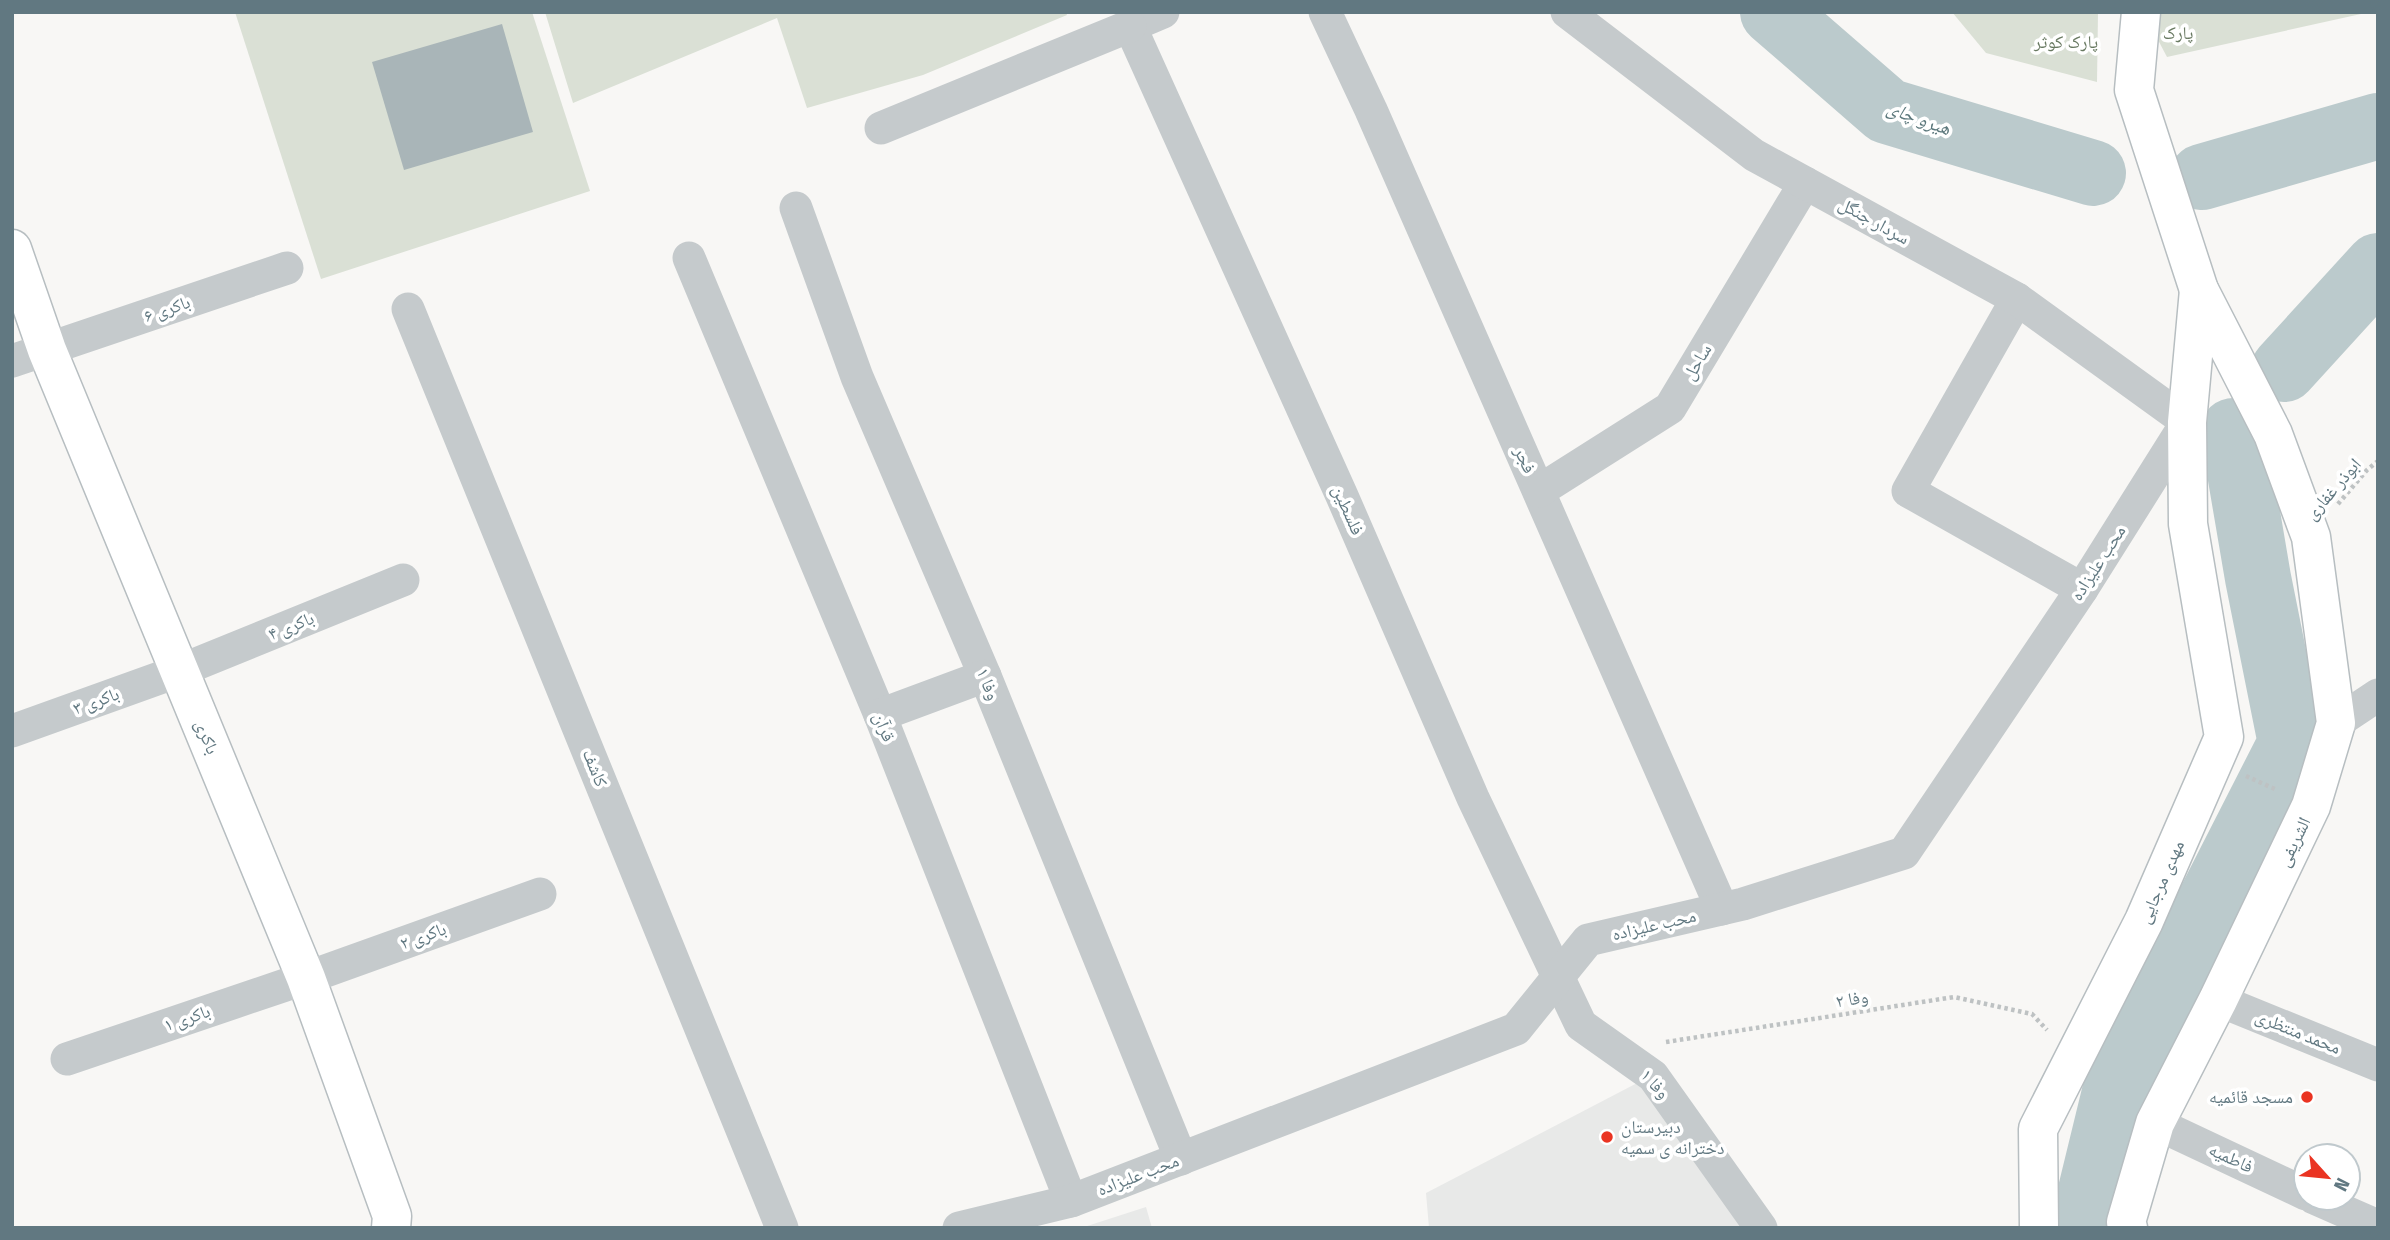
<svg xmlns="http://www.w3.org/2000/svg" width="2390" height="1240" font-family="'Fira Sans Condensed','Noto Naskh Arabic',sans-serif">
<style>
.built{fill:#e8e9e8}
.green{fill:#dae0d5}
.lines{fill:none;stroke-linecap:round;stroke-linejoin:round}
.river{stroke:#bbcacc;stroke-width:66}
.building{fill:#a9b5b8}
.secondary-casing{stroke:#b7bec1;stroke-width:41}
.path{stroke:#bec2c3;stroke-width:4.5;stroke-dasharray:3.5 3.5;stroke-linecap:butt}
.street{stroke:#c5cacc;stroke-width:33}
.secondary{stroke:#fff;stroke-width:38}
.poi-dot{fill:#ea3422;stroke:#fff;stroke-width:2.5}
.labels{text-anchor:middle;dominant-baseline:central;stroke-width:7;stroke-linejoin:round;paint-order:stroke}
.park-label{font-size:18px;fill:#687961;stroke:#fff}
.street-label{font-size:18px;fill:#617881;stroke:#fff}
.poi-label{font-size:18px;fill:#617881;stroke:#fff;text-anchor:end}
.water-label{font-size:19px;font-style:italic;fill:#5c787c;stroke:#fff}
</style>
<rect width="100%" height="100%" fill="#f8f7f5"/>
<g class="built">
<path d="M1641 1081 1747 1228H1429L1426 1193Z"/>
<path d="M1146 1207 1152 1228H1081Z"/>
</g>
<g class="green">
<path d="M235 12H532L590 191 321 279Z"/>
<path d="M545 12H1066L1067 15 923 75 807 108 777 18 573 103Z"/>
<path d="M1952 12H2098L2097 82 1986 53Z"/>
<path d="M2159 12H2370L2167 57 2157 38Z"/>
</g>
<g class="lines">
<g class="river">
<path d="M1773 12 1887 111 2093 173"/>
<path d="M2202 177 2378 126"/>
<path d="M2284 369 2378 266"/>
<path d="M2086 1211 2117 1084 2291 743 2258 578 2233 431"/>
</g>
</g>
<path class="building" d="M502 24 533 132 404 170 372 62Z"/>
<g class="lines">
<defs>
<g id="secondary">
<path d="M12 249 47 350 306 978 392 1216 391 1228"/>
<path d="M2039 1228 2038 1129 2144 921 2224 737 2188 524 2187 422 2199 290"/>
<path d="M2128 1228 2126 1222 2155 1123 2218 1000 2311 806 2336 723 2311 537 2273 434 2199 290 2134 90 2141 12"/>
</g>
</defs>
<use href="#secondary" class="secondary-casing"/>
<g class="path">
<path d="M2338 504 2367 470 2378 461"/>
<path d="M2246 776 2277 790"/>
<path d="M1666 1042 1954 997 2032 1014 2047 1030"/>
</g>
<g class="street">
<path d="M1163 12 1130 26 1342 496 1473 798 1581 1025 1653 1076 1761 1228"/>
<path d="M1325 12 1371 110 1722 909"/>
<path d="M881 128 1130 26"/>
<path d="M796 208 857 377 985 676 1181 1159"/>
<path d="M689 258 880 715 1071 1201"/>
<path d="M2017 299 1908 491 2082 589"/>
<path d="M408 309 782 1228"/>
<path d="M12 361 287 268"/>
<path d="M1539 491 1670 408 1805 183"/>
<path d="M880 715 985 676"/>
<path d="M2336 723 2378 695"/>
<path d="M12 731 179 671 403 580"/>
<path d="M2218 1000 2378 1065"/>
<path d="M67 1059 306 978 540 894"/>
<path d="M2155 1123 2306 1194"/>
<path d="M2314 1198 2378 1226"/>
<path d="M959 1228 1071 1201 1516 1029 1588 940 1743 904 1904 853 2082 589 2187 422 2017 299 1754 155 1567 12"/>
</g>
<use href="#secondary" class="secondary"/>
</g>
<g class="poi-dot">
<circle cx="2307" cy="1097" r="7"/>
<circle cx="1607" cy="1137" r="7"/>
</g>
<g class="labels">
<g class="park-label">
<text x="2178" y="33">پارک</text>
<text x="2066" y="42">پارک کوثر</text>
</g>
<g class="street-label">
<text transform="translate(1874 221) rotate(29)">سردار جنگل</text>
<text transform="translate(167 309) rotate(-19)">باکری ۶</text>
<text transform="translate(1697 362) rotate(-59)">ساحل</text>
<text transform="translate(1525 460) rotate(66)">فجر</text>
<text transform="translate(2333 489) rotate(-49)">ابوذر غفاری</text>
<text transform="translate(1348 510) rotate(66)">فلسطین</text>
<text transform="translate(2098 563) rotate(-57)">محب علیزاده</text>
<text transform="translate(291 626) rotate(-22)">باکری ۴</text>
<text transform="translate(988 684) rotate(68)">وفا ۱</text>
<text transform="translate(96 701) rotate(-20)">باکری ۳</text>
<text transform="translate(884 727) rotate(68)">قرآن</text>
<text transform="translate(207 737) rotate(68)">باکری</text>
<text transform="translate(595 768) rotate(68)">کاشف</text>
<text transform="translate(2294 842) rotate(-64)">الشریفی</text>
<text transform="translate(2161 882) rotate(-66)">مهدی مرجایی</text>
<text transform="translate(1654 925) rotate(-13)">محب علیزاده</text>
<text transform="translate(423 936) rotate(-20)">باکری ۲</text>
<text transform="translate(1852 999) rotate(-9)">وفا ۲</text>
<text transform="translate(187 1018) rotate(-19)">باکری ۱</text>
<text transform="translate(2298 1032) rotate(22)">محمد منتظری</text>
<text transform="translate(1655 1084) rotate(48)">وفا ۱</text>
<text transform="translate(2231 1158) rotate(25)">فاطمیه</text>
<text transform="translate(1138 1175) rotate(-21)">محب علیزاده</text>
</g>
<g class="poi-label">
<text x="2293" y="1097">مسجد قائمیه</text>
<text x="1621" y="1127" text-anchor="start">دبیرستان<tspan x="1621" dy="21">دخترانه ی سمیه</tspan></text>
</g>
<g class="water-label">
<text transform="translate(1919 118) rotate(20)">هیرو چای</text>
</g>
</g>
<rect width="2390" height="1240" fill="none" stroke="#617881" stroke-width="28"/>
<g transform="translate(2327 1177) rotate(117)"><circle r="33" fill="#ffffff" stroke="#c0c9cd" stroke-width="2"/>
<path d="M0-5L12 26L0 18L-12 26Z" fill="#ea3422"/>
<text y="-10" font-size="19" font-weight="bold" text-anchor="middle" fill="#617881">N</text>
</g>
</svg>
